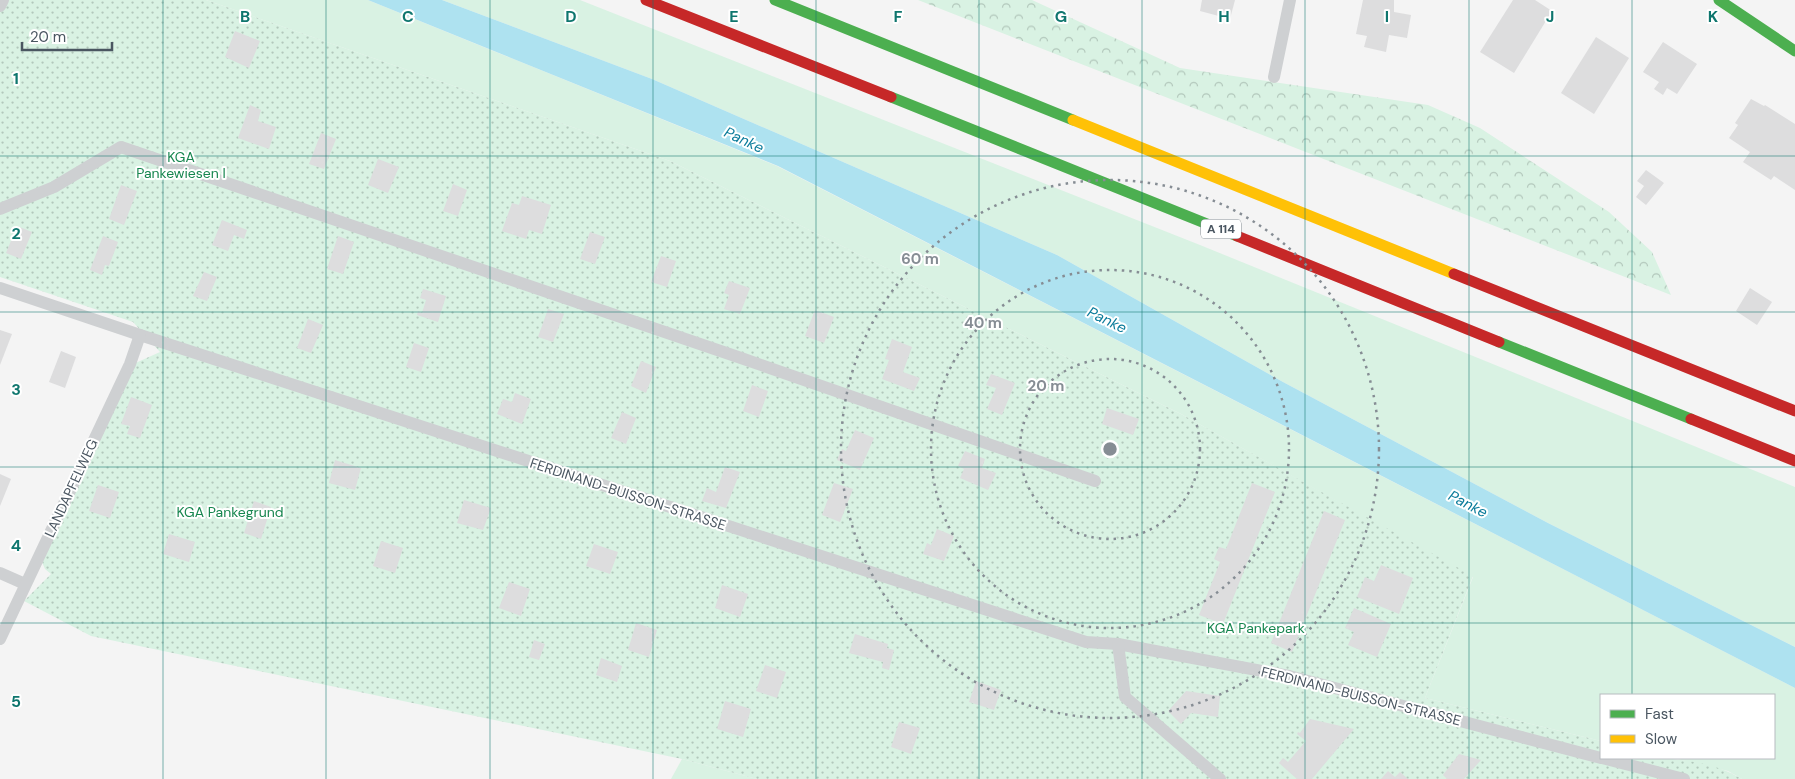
<svg xmlns="http://www.w3.org/2000/svg" width="1795" height="779" font-family="'DM Sans',sans-serif">
<style>
.green{fill:#d9f2e3}
.forest{fill:url(#forest-crowns)}
.garden{fill:url(#garden-dots)}
.water{fill:#aee2f0}
.building{fill:#ddddde}
.lines{fill:none;stroke-linecap:round;stroke-linejoin:round}
.lane{stroke:#ced0d2;stroke-width:12}
.fast{stroke:#4caf50;stroke-width:11}
.slow{stroke:#ffc107;stroke-width:11}
.jam{stroke:#c62828;stroke-width:11}
.grid{fill:none;stroke:#0f766e;stroke-width:1;stroke-opacity:0.55}
.ring{fill:none;stroke:#868d94;stroke-width:2.5;stroke-dasharray:2.5 5}
.labels{text-anchor:middle;dominant-baseline:central;stroke-width:4;stroke-linejoin:round;paint-order:stroke}
.shield{fill:#fff;stroke:#808990;stroke-width:1}
.shield-label{font-size:12px;font-weight:bold;fill:#4a5661}
.park-label{font-size:14px;fill:#17864f;stroke:#fff}
.street-label{font-size:14px;fill:#4a5661;stroke:#fff}
.water-label{font-size:15px;font-style:italic;fill:#0c7c9b;stroke:#fff}
.grid-label{font-size:16px;text-anchor:middle;font-weight:bold;fill:#0f766e;stroke:#fff;stroke-width:4;stroke-linejoin:round;paint-order:stroke}
.centre{fill:#868d94;stroke:#fff;stroke-width:2.5}
.ring-label{font-size:15px;text-anchor:middle;font-weight:bold;fill:#868d94;stroke:#fff;stroke-width:4;stroke-linejoin:round;paint-order:stroke}
</style>
<defs>
<pattern id="forest-crowns" width="20" height="18" patternUnits="userSpaceOnUse" patternTransform="scale(1.25)"><rect width="20" height="18" fill="#d9f2e3"/><path d="M2 6a3 3 0 1 1 6 0M12 15a3 3 0 1 1 6 0" fill="none" stroke="#b2c7bb"/></pattern>
<pattern id="garden-dots" width="8" height="8" patternUnits="userSpaceOnUse" patternTransform="scale(1.25)"><rect width="8" height="8" fill="#d9f2e3"/><path d="M2 2h.1M6 6h.1" fill="none" stroke="#b2c7bb" stroke-width="1.8" stroke-linecap="round"/></pattern>
</defs>
<rect width="100%" height="100%" fill="#f4f4f4"/>
<g class="green">
<path d="M206 0H368L777 166 1795 688V779H1742L1728 771 1673 758H1774V695H1601V741L1425 698 1473 577 1181 414 670 161Z"/>
<path d="M442 0H580L1200 245 1795 487V647L1548 523 1283 382 1057 255 652 79Z"/>
<path d="M682 759 757 779H671Z"/>
</g>
<path class="forest" d="M918 0H1032L1180 68 1428 105 1480 128 1609 212 1652 252 1671 295Z"/>
<path class="garden" d="M0 0H206L670 161 1181 414 1473 576 1425 698 1601 741V758C1648 758 1700 754 1742 779H757L682 759 91 636 24 601 51 574 45 569 42 562 131 365 160 352 133 322 0 277Z"/>
<path class="water" d="M368 0H442L652 79 1057 255 1283 382 1548 523 1795 647V688L778 166Z"/>
<g class="building">
<path d="M1202 0H1235L1230 19 1200 11Z"/>
<path d="M1363 0H1394V12L1411 15 1407 38 1389 35 1386 52 1364 47 1367 36 1356 34Z"/>
<path d="M1513 0H1535L1552 11 1514 73 1480 52Z"/>
<path d="M235 31 260 41 249 68 225 57Z"/>
<path d="M1596 37 1629 58 1594 114 1561 93Z"/>
<path d="M1663 42 1697 64 1677 94 1667 88 1663 95 1654 89 1659 82 1643 72Z"/>
<path d="M1751 99 1764 106 1765 105 1795 124V190L1774 176 1771 180 1743 162 1750 152 1729 138 1738 125 1735 123Z"/>
<path d="M250 105 261 110 258 121 276 127 269 149 238 138Z"/>
<path d="M321 133 336 139 324 169 309 164Z"/>
<path d="M378 159 399 167 388 193 368 185Z"/>
<path d="M1646 170 1664 183 1646 205 1636 197 1644 186 1637 181Z"/>
<path d="M453 184 467 190 458 216 443 211Z"/>
<path d="M121 185 137 191 124 225 109 219Z"/>
<path d="M522 196 551 205 542 234 529 230 526 239 502 231 512 203 519 205Z"/>
<path d="M222 220 247 230 244 239 234 235 228 251 212 245Z"/>
<path d="M17 226 32 232 21 259 6 253Z"/>
<path d="M590 232 605 237 595 264 580 259Z"/>
<path d="M103 236 118 242 109 266 105 265 102 275 90 270Z"/>
<path d="M338 236 354 242 343 274 327 269Z"/>
<path d="M661 256 676 261 667 287 651 282Z"/>
<path d="M204 272 217 277 207 301 193 296Z"/>
<path d="M729 281 750 288 740 314 724 309 729 295 724 293Z"/>
<path d="M1750 288 1772 302 1757 325 1736 311Z"/>
<path d="M423 289 446 296 438 322 417 315 418 311 422 313 426 300 420 298Z"/>
<path d="M548 309 564 314 553 342 538 337Z"/>
<path d="M815 310 834 317 824 343 805 336Z"/>
<path d="M308 319 323 325 311 353 297 348Z"/>
<path d="M0 330 12 334 0 365Z"/>
<path d="M892 339 912 347 903 372 920 378 914 391 882 379 889 360 885 359Z"/>
<path d="M414 343 429 348 421 372 406 367Z"/>
<path d="M61 351 76 357 65 388 49 382Z"/>
<path d="M641 361 656 367 646 393 631 386Z"/>
<path d="M991 374 1015 383 1002 415 987 409 996 388 986 385Z"/>
<path d="M752 385 768 391 759 417 743 411Z"/>
<path d="M515 393 531 399 522 424 497 414 503 399 512 402Z"/>
<path d="M131 397 152 405 140 438 127 434 130 426 121 424Z"/>
<path d="M1107 408 1139 419 1133 435 1102 424Z"/>
<path d="M622 412 636 418 626 444 611 438Z"/>
<path d="M855 430 874 438 860 470 837 460 842 449 846 451Z"/>
<path d="M965 451 985 459 982 468 996 473 988 490 960 478 964 469 958 466Z"/>
<path d="M335 460 361 468 355 490 329 483Z"/>
<path d="M725 467 740 472 726 508 702 501 707 488 716 492Z"/>
<path d="M0 474 11 479 0 506Z"/>
<path d="M834 483 853 489 840 522 822 515Z"/>
<path d="M1252 483 1275 492 1223 624 1199 615 1220 562 1214 559 1219 547 1226 549Z"/>
<path d="M98 485 119 492 110 518 89 511Z"/>
<path d="M464 500 491 508 483 530 457 523Z"/>
<path d="M254 501 271 507 261 539 244 533Z"/>
<path d="M1324 511 1345 520 1292 652 1271 643Z"/>
<path d="M937 529 954 536 944 561 923 554 927 543 931 545Z"/>
<path d="M169 534 195 542 189 562 163 554Z"/>
<path d="M381 541 403 548 395 573 373 566Z"/>
<path d="M594 544 618 552 610 574 586 566Z"/>
<path d="M1381 565 1413 578 1399 614 1357 597 1365 577 1374 581Z"/>
<path d="M509 582 530 589 521 616 499 608Z"/>
<path d="M722 585 748 594 740 617 715 608Z"/>
<path d="M1354 608 1391 624 1377 657 1348 645 1354 632 1345 628Z"/>
<path d="M636 623 657 630 649 657 628 650Z"/>
<path d="M855 634 888 644 887 648 894 650 889 670 882 668 883 662 849 653Z"/>
<path d="M534 640 545 644 539 660 529 657Z"/>
<path d="M601 658 622 666 617 682 596 675Z"/>
<path d="M765 665 786 672 777 698 756 691Z"/>
<path d="M976 681 1001 690 994 710 969 702Z"/>
<path d="M1186 691 1220 696 1218 717 1191 713 1181 724 1168 711Z"/>
<path d="M725 701 751 709 743 737 717 729Z"/>
<path d="M1310 719 1354 729 1312 779H1297L1279 763 1283 758 1288 762 1306 741 1297 734 1298 732 1300 733Z"/>
<path d="M899 722 920 728 911 754 891 747Z"/>
<path d="M1459 754 1481 760 1464 779H1447L1443 775Z"/>
<path d="M1388 771 1395 777 1400 772 1408 779H1381Z"/>
</g>
<g class="lines">
<g class="lane">
<path d="M0 6 3 0"/>
<path d="M1274 77 1290 0"/>
<path d="M0 209 54 187 121 147 741 358 1095 481"/>
<path d="M0 288 140 335 1086 642 1118 644 1289 676 1601 758"/>
<path d="M0 573 25 584"/>
<path d="M0 639 130 364 140 335"/>
<path d="M1118 644 1125 697 1220 779"/>
<path d="M1602 758 1684 779"/>
</g>
<g class="fast">
<path d="M775 0 1073 120"/>
<path d="M1719 0 1795 51"/>
<path d="M891 97 1237 236"/>
<path d="M1499 342 1691 419"/>
</g>
<path class="slow" d="M1073 120 1454 274"/>
<g class="jam">
<path d="M646 0 891 97"/>
<path d="M1237 236 1499 342"/>
<path d="M1454 274 1795 411"/>
<path d="M1691 419 1795 461"/>
</g>
</g>
<path class="grid" d="M163 0V779M326 0V779M490 0V779M653 0V779M816 0V779M979 0V779M1142 0V779M1305 0V779M1469 0V779M1632 0V695M0 156H1795M0 312H1795M0 467H1795M0 623H1795M1632 758V779"/>
<g class="ring">
<circle cx="1110" cy="449" r="90"/>
<circle cx="1110" cy="449" r="179"/>
<circle cx="1110" cy="449" r="269"/>
</g>
<g class="labels">
<rect class="shield" x="1201" y="219.5" width="40" height="19" rx="4"/>
<g class="shield-label">
<text x="1221" y="229">A 114</text>
</g>
<g class="park-label">
<text x="181" y="157">KGA<tspan x="181" dy="16">Pankewiesen I</tspan></text>
<text x="230" y="512">KGA Pankegrund</text>
<text x="1256" y="628">KGA Pankepark</text>
</g>
<g class="street-label">
<text transform="translate(71 488) rotate(-65)">LANDAPFELWEG</text>
<text transform="translate(628 494) rotate(18)">FERDINAND-BUISSON-STRASSE</text>
<text transform="translate(1361 696) rotate(14)">FERDINAND-BUISSON-STRASSE</text>
</g>
<g class="water-label">
<text transform="translate(744 140) rotate(25)">Panke</text>
<text transform="translate(1107 320) rotate(26)">Panke</text>
<text transform="translate(1468 504) rotate(27)">Panke</text>
</g>
</g>
<g class="grid-label">
<text x="245" y="22">B</text>
<text x="408" y="22">C</text>
<text x="571" y="22">D</text>
<text x="734" y="22">E</text>
<text x="898" y="22">F</text>
<text x="1061" y="22">G</text>
<text x="1224" y="22">H</text>
<text x="1387" y="22">I</text>
<text x="1550" y="22">J</text>
<text x="1713" y="22">K</text>
<text x="16" y="84">1</text>
<text x="16" y="239">2</text>
<text x="16" y="395">3</text>
<text x="16" y="551">4</text>
<text x="16" y="707">5</text>
</g>
<circle cx="1110" cy="449" r="8" class="centre"/>
<g class="ring-label">
<text x="920" y="264">60 m</text>
<text x="983" y="328">40 m</text>
<text x="1046" y="391">20 m</text>
</g>
<rect x="1600" y="694" width="175" height="65" fill="#ffffff" stroke="#b7bbc0"/>
<rect x="1610" y="710" width="25" height="8" fill="#4caf50" stroke="#b7bbc0"/>
<text x="1645" y="719" font-size="15" fill="#4a5661">Fast</text>
<rect x="1610" y="735" width="25" height="8" fill="#ffc107" stroke="#b7bbc0"/>
<text x="1645" y="744" font-size="15" fill="#4a5661">Slow</text>
<path d="M22 42v8h90v-8" fill="none" stroke="#4a5661" stroke-width="2.5"/>
<text x="30" y="42" font-size="15" fill="#4a5661" stroke="#ffffff" stroke-width="4" paint-order="stroke">20 m</text>
</svg>
